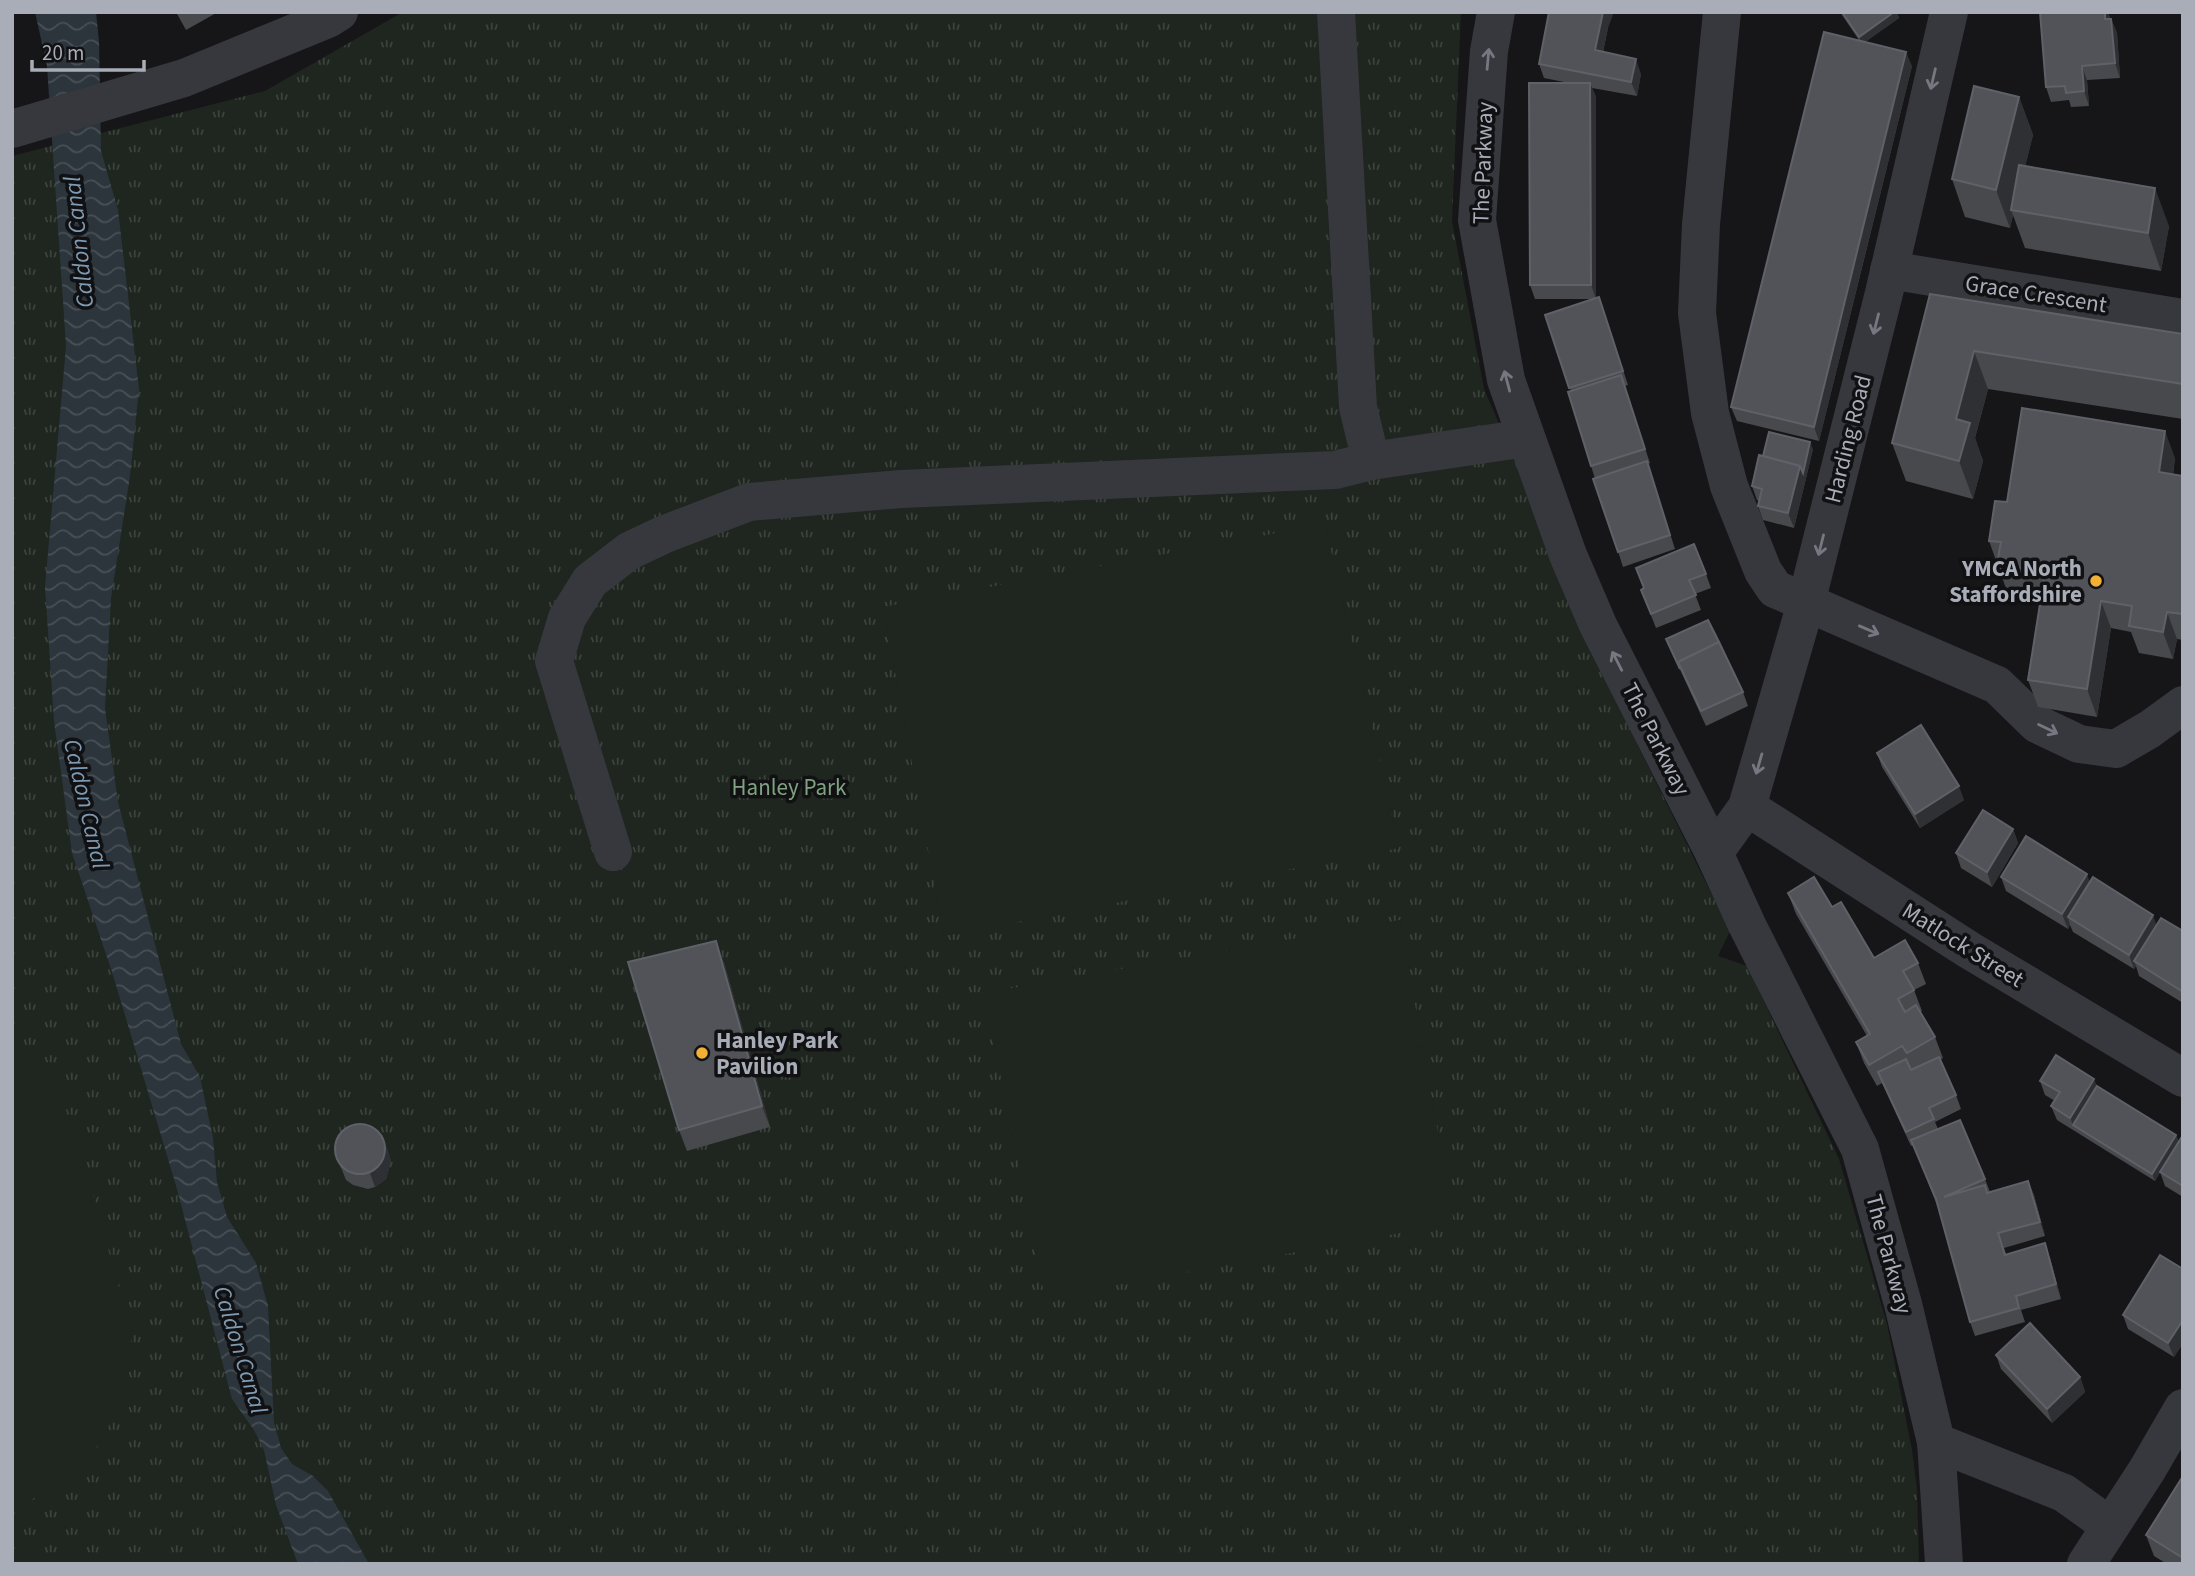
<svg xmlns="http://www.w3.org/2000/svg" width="2195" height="1576" font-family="'Source Sans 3',sans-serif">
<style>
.park{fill:url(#park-tufts)}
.garden{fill:#1e261f}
.water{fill:url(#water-waves)}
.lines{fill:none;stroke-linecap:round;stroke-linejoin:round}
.minor{stroke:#37383d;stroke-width:38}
.wall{fill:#47494d}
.shaded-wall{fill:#2f3033}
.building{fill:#525359;stroke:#5f6168;stroke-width:2}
.oneway{stroke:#757881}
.poi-dot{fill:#f2b134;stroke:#111113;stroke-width:2.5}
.labels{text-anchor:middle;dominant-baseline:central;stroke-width:7;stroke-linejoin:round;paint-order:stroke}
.street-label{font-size:23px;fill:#a8adb8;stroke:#111113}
.poi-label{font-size:23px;font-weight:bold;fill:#a8adb8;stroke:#111113;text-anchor:end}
.park-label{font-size:23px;fill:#7fa381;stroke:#111113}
.water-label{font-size:24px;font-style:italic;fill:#7f9bb3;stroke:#111113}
</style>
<defs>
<pattern id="park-tufts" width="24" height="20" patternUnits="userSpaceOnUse" patternTransform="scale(1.75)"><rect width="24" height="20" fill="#1e261f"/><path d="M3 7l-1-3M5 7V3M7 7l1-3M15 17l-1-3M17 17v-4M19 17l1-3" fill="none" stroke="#3c433d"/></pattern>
<pattern id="water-waves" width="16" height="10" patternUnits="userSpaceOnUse" patternTransform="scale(1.75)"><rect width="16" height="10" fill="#2c353c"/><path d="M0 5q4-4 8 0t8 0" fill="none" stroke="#485056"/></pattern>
</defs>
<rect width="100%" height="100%" fill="#161618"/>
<path class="park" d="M403 12H1461L1452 221 1484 389 1637 744 1730 931 1718 956 1747 966 1839 1159 1887 1324 1912 1450 1917 1489 1919 1564H12V156L265 91Z"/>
<g class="garden">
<path d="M1325 524 1399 848 944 936 883 607Z"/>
<path d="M1400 920 1454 1223 1045 1298 984 993Z"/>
<path d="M12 1047 51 1079 66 1110 86 1170 132 1334 128 1376 117 1411 98 1445 59 1488 12 1507Z"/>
</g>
<path class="water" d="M35 12H96L99 42 101 151 118 210 139 389 130 476 111 598 105 708 118 802 181 1044 200 1077 213 1138 217 1182 227 1217 256 1263 268 1306 274 1422 281 1448 292 1464 313 1476 328 1491 369 1564H298L276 1505 264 1450 254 1430 232 1399 177 1189 113 975 72 853 54 721 45 587 66 346 47 66Z"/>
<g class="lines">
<g class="minor">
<path d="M1336 12 1358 407 1371 461"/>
<path d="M1496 12 1489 51 1477 220 1506 380 1568 555 1598 625 1714 853 1747 925 1860 1149 1903 1304 1936 1442 1944 1564"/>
<path d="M1722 12 1701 224 1697 313 1710 413 1729 486 1763 571 1775 589 1997 685 2037 724 2079 744 2116 749 2150 729 2183 705"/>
<path d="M12 129 184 78 328 19 339 12"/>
<path d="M1889 270 2183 318"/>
<path d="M1747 807 1969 950 2183 1078"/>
<path d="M613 852 554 661 567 618 590 581 629 551 665 534 749 502 901 489 1335 470 1371 461 1526 438"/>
<path d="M1714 853 1747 807 1806 603 1884 293 1949 12"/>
<path d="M1936 1442 2064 1493 2110 1526"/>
<path d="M2086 1564 2147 1470 2183 1408"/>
</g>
</g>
<g class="wall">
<path d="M176 12H218L186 30Z"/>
<path d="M1840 12H1897L1899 18 1865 42 1912 66 1819 441 1737 421 1731 407 1859 40Z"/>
<path d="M2109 15 2110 19H2111L2117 33 2120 78 2087 80 2089 106 2071 107 2069 100 2051 102 2046 87Z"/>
<path d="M1608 28 1603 52 1641 74 1637 96 1592 88 1596 97V298L1604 312 1628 385 1624 386 1650 463 1648 464 1675 549 1623 567 1591 466 1571 391 1545 315 1593 299H1535L1530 285 1569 83 1544 78 1539 64Z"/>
<path d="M2019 97 2033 135 2025 166 2169 226 2161 271 2025 248 2013 215 2010 228 1965 217 1952 179Z"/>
<path d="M1930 294 2183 334V419L1988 389 1975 438 1983 461 1973 499 1906 481 1892 443Z"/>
<path d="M1813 449 1794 528 1763 520 1758 506 1759 501 1757 500 1752 486 1763 456Z"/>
<path d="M2175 458 2173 475 2183 476V640L2177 639 2173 659 2139 653 2131 632 2111 628 2097 717 2038 707 2028 680 2041 597 2007 591 1989 541 2007 502Z"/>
<path d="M1706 574 1711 588 1695 594 1701 610 1656 628 1641 590Z"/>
<path d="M1666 639 1743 692 1748 706 1706 726Z"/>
<path d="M1877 753 1964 800 1920 828 1882 767Z"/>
<path d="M2013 829 2018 843 1992 887 1961 868 1956 853Z"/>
<path d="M2001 877 2090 882 2157 925 2183 931V1003L2139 976 2136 966 2134 969 2073 932 2070 925 2068 929 2006 891Z"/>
<path d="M1788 893 1832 907 1874 958 1918 963 1926 984 1914 990 1922 1011 1920 1012 1935 1037 1943 1058 1940 1060 1956 1095 1961 1109 1935 1122 1938 1129 1985 1179 1990 1192 2028 1181 2034 1195 2045 1236 2004 1248 2006 1254 2050 1258 2061 1299 2021 1310 2025 1322 1975 1336 1970 1322 1937 1205 1913 1145 1911 1146 1882 1083 1877 1086 1864 1063 1856 1042 1867 1036 1796 914Z"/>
<path d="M724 962 770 1127 687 1151 679 1130Z"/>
<path d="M2040 1081 2097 1086 2176 1135 2179 1142 2183 1135V1197L2165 1186 2160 1172 2155 1181 2057 1120 2051 1106 2055 1101 2045 1095Z"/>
<path d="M386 1146 391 1161 386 1179 375 1187 368 1189 353 1185 346 1180 340 1165Z"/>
<path d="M2183 1269V1343L2174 1357 2128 1329 2123 1315Z"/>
<path d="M1996 1355 2080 1377 2085 1392 2052 1423 2001 1369Z"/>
<path d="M2183 1476V1564H2167L2154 1556 2146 1535Z"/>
</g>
<g class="shaded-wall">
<path d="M1603 12H1614L1608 28 1600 65 1595 50Z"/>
<path d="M1894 12H1897L1899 18 1862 44 1859 37Z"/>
<path d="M2105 12H2108L2109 15 2111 33 2105 19Z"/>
<path d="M2111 19 2117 33 2120 78 2115 63Z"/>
<path d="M1906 52 1912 66 1819 441 1814 427Z"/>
<path d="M1636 59 1641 74 1637 96 1631 82Z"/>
<path d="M2082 66 2087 80 2089 106 2084 91Z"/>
<path d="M1590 83 1596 97V299L1591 285Z"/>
<path d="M2019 97 2033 135 2014 211 2011 210 2013 215 2010 228 1996 190Z"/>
<path d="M2155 188 2169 226 2161 271 2148 233Z"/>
<path d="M1974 351 1988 389 1975 438 1983 461 1973 499 1959 461 1956 419Z"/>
<path d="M2165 431 2175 458 2169 500 2159 472Z"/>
<path d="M1810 442 1813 449 1794 528 1788 513 1800 466Z"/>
<path d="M2101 601 2111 628 2097 717 2087 689Z"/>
<path d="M2167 612 2177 639 2173 659 2163 632Z"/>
<path d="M1959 786 1964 800 1920 828 1915 814Z"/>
<path d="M2013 829 2018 843 1992 887 1987 872Z"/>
<path d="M2087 874 2092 889 2068 917 2070 925 2068 929 2062 914Z"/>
<path d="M2153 915 2158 929 2134 961 2136 966 2134 969 2129 955Z"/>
<path d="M716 941 724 962 770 1127 762 1106Z"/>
<path d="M2094 1079 2100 1093 2073 1125 2076 1132 2070 1118Z"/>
<path d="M2176 1135 2179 1142 2155 1181 2152 1174Z"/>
<path d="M386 1146 391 1161 386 1179 375 1187 370 1173Z"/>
<path d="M2028 1181 2034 1195 2045 1236 2040 1222Z"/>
<path d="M2045 1243 2050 1258 2061 1299 2056 1284Z"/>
<path d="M2183 1320V1343L2174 1357 2168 1343Z"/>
<path d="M2080 1377 2085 1392 2052 1423 2047 1409Z"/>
</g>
<g class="building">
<path d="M1549 12H1603L1595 50 1636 59 1631 82 1539 64Z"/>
<path d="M1842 12H1894L1859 37Z"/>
<path d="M2040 12H2105V19H2111L2115 63 2082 66 2084 91 2066 93 2065 86 2046 87Z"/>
<path d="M1824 32 1906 52 1814 427 1731 407Z"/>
<path d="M1529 83H1590L1591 285H1530Z"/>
<path d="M1974 86 2019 97 1996 190 1952 179Z"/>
<path d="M2019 165 2155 188 2148 233 2011 210Z"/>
<path d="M1930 294 2183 334V384L1974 351 1956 419 1970 423 1959 461 1892 443Z"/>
<path d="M1599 297 1623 371 1569 388 1545 315Z"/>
<path d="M1621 375 1645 449 1591 466 1568 392Z"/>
<path d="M2022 408 2165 431 2159 472 2183 476V614L2167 612 2163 632 2129 626 2132 606 2101 601 2087 689 2028 680 2045 572 1997 564 2001 542 1989 541 1995 501 2007 502Z"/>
<path d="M1769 432 1810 442 1803 473 1800 466 1763 456Z"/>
<path d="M1759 455 1800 466 1788 513 1758 506 1762 489 1752 486Z"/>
<path d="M1647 461 1670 535 1618 552 1593 479Z"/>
<path d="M1694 544 1706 574 1689 580 1696 595 1651 614 1641 590 1644 588 1636 568Z"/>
<path d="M1708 620 1719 642 1678 662 1680 669 1666 639Z"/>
<path d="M1719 642 1743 692 1701 711 1678 662Z"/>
<path d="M1921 725 1959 786 1915 814 1877 753Z"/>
<path d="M1983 810 2013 829 1987 872 1956 853Z"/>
<path d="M2026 836 2087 874 2062 914 2001 877Z"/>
<path d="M1814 877 1832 907 1841 902 1874 958 1905 940 1918 963 1903 971 1914 990 1898 999 1905 1012 1916 1005 1935 1037 1907 1053 1902 1046 1869 1065 1856 1042 1870 1034 1788 893Z"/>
<path d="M2093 877 2153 915 2129 955 2068 917Z"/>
<path d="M2161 918 2183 931V992L2134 961Z"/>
<path d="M716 941 762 1106 679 1130 628 962Z"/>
<path d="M2056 1055 2094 1079 2070 1118 2051 1106 2060 1092 2040 1081Z"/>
<path d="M1939 1057 1956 1095 1929 1108 1934 1119 1906 1132 1878 1072 1906 1059 1911 1070Z"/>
<path d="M2097 1086 2176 1135 2152 1174 2073 1125Z"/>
<path d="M1960 1120 1985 1179 1944 1197 1985 1185 1987 1193 2028 1181 2040 1222 1998 1233 2005 1255 2045 1243 2056 1284 2016 1296 2019 1308 1970 1322 1936 1199 1911 1140Z"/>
<circle cx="360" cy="1149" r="25"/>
<path d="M2183 1135V1186L2160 1172Z"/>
<path d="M2160 1255 2183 1269V1320L2168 1343 2123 1315Z"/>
<path d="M2030 1323 2080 1377 2047 1409 1996 1355Z"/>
<path d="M2183 1476V1558L2146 1535Z"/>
</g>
<defs><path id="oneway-shaft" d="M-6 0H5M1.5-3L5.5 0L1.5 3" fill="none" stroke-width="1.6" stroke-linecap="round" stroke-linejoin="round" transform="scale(1.75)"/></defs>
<g class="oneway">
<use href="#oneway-shaft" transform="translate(1488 59) rotate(-85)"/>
<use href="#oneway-shaft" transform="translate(1933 79) rotate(103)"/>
<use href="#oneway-shaft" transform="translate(1876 324) rotate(104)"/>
<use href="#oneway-shaft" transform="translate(1507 381) rotate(-105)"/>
<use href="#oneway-shaft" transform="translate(1821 545) rotate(104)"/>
<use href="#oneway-shaft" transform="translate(1869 630) rotate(23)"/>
<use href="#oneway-shaft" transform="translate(1617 661) rotate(-117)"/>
<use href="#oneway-shaft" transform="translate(2048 729) rotate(26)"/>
<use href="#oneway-shaft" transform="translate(1759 764) rotate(106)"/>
</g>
<g class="poi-dot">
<circle cx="2096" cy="581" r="7"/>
<circle cx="702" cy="1053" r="7"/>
</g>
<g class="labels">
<g class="street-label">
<text transform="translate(1483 163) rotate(-88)">The Parkway</text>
<text transform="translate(2036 294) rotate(9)">Grace Crescent</text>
<text transform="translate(1848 439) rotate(-76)">Harding Road</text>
<text transform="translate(1656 739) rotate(63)">The Parkway</text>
<text transform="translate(1963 945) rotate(32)">Matlock Street</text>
<text transform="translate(1889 1254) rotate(75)">The Parkway</text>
</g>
<g class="poi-label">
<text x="2082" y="568">YMCA North<tspan x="2082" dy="26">Staffordshire</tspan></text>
<text x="716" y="1040" text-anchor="start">Hanley Park<tspan x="716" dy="26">Pavilion</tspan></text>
</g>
<g class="park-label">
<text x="789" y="787">Hanley Park</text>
</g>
<g class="water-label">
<text transform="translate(79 242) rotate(-96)">Caldon Canal</text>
<text transform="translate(86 804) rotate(77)">Caldon Canal</text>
<text transform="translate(240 1350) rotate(73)">Caldon Canal</text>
</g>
</g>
<rect width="2195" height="1576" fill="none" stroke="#a8adb8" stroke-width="28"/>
<path d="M32 60v10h112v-10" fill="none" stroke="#a8adb8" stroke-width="3.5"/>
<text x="42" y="60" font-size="21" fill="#a8adb8" stroke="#111113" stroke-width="5" paint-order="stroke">20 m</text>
</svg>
